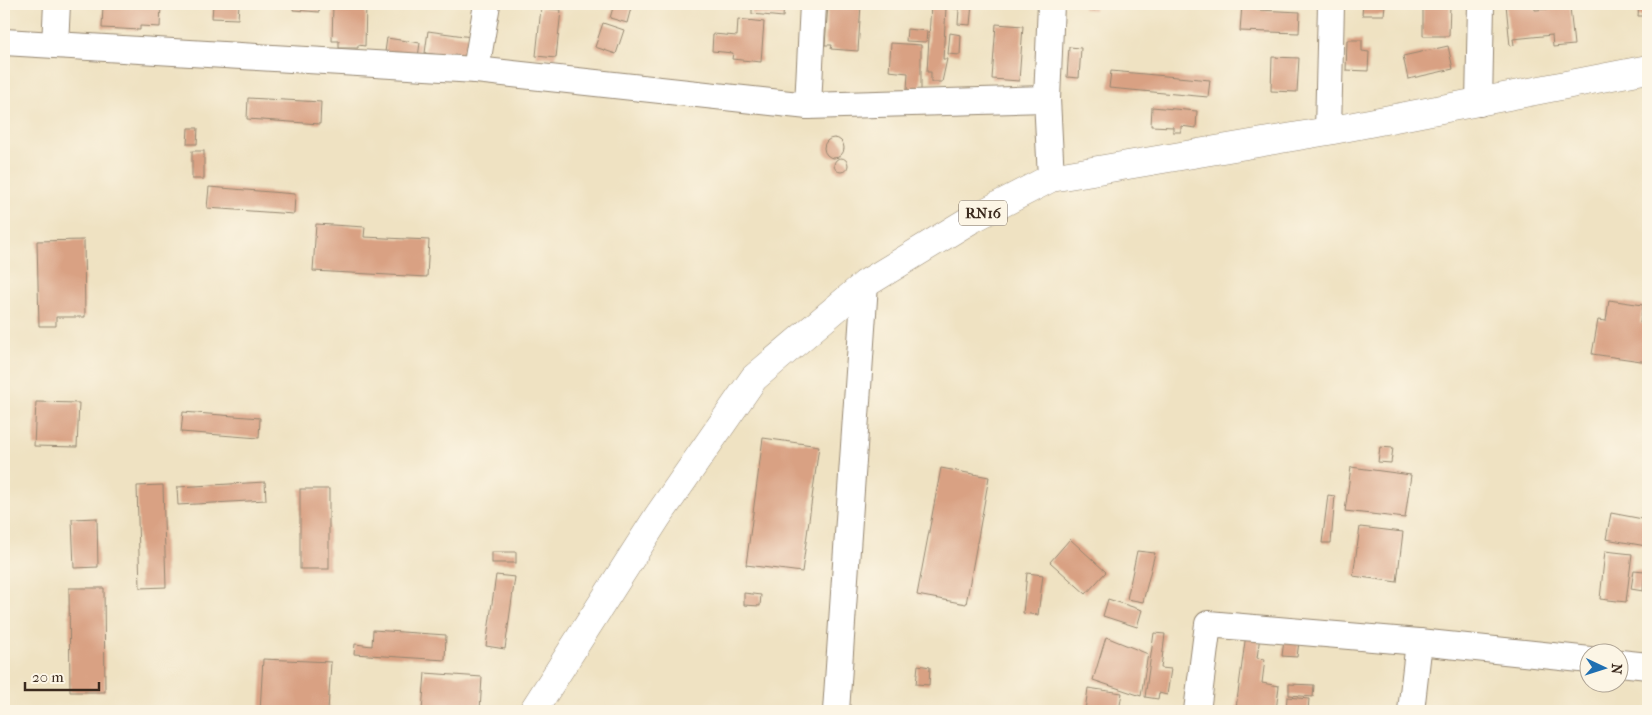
<svg xmlns="http://www.w3.org/2000/svg" width="1652" height="715" font-family="'IM FELL French Canon',serif">
<style>
.building{fill:#d9a183}
.lines{fill:none;stroke-linecap:round;stroke-linejoin:round}
.minor-casing{stroke:#958670;stroke-width:28}
.major-casing{stroke:#958670;stroke-width:29}
.minor{stroke:#fff;stroke-width:26}
.major{stroke:#fff;stroke-width:28}
.labels{text-anchor:middle;dominant-baseline:central;stroke-width:4;stroke-linejoin:round;paint-order:stroke}
.shield{fill:#fcf5e5;stroke:#75675a;stroke-width:1}
.shield-label{font-size:15px;font-weight:bold;fill:#3b2a1e}
</style>
<rect width="100%" height="100%" fill="#fcf5e5"/>
<filter id="ink" filterUnits="userSpaceOnUse"><feTurbulence type="fractalNoise" baseFrequency=".02" numOctaves="2"/><feDisplacementMap in="SourceGraphic" scale="10" xChannelSelector="R" yChannelSelector="G"/><feConvolveMatrix kernelMatrix="1 2 1 2 8 2 1 2 1" color-interpolation-filters="sRGB"/></filter>
<filter id="wash" filterUnits="userSpaceOnUse"><feTurbulence type="fractalNoise" baseFrequency=".0096" numOctaves="4" result="noise"/><feDisplacementMap in="SourceGraphic" scale="20" xChannelSelector="R" yChannelSelector="G"/><feGaussianBlur stdDeviation="1.12" result="paint"/><feColorMatrix in="noise" values="0 0 0 0 0 0 0 0 0 0 0 0 0 0 0 0 0 1.4 0 .05"/><feComposite in="paint" operator="in"/></filter>
<g filter="url(#wash)">
<rect width="100%" height="100%" fill="#efe2c2"/>
<g id="blocks">
<g class="building">
<path d="M103 4H161L160 27 140 26V30L102 28Z"/>
<path d="M213 4H239L238 19 212 18Z"/>
<path d="M294 4H320L319 12 293 10Z"/>
<path d="M354 4H366L365 46 358 45V48H339V41H332L333 5 354 6Z"/>
<path d="M614 4H632L627 23 610 18Z"/>
<path d="M752 4H784L783 17 752 14Z"/>
<path d="M828 4H861L858 51 831 49 832 45H825Z"/>
<path d="M931 4H972L970 25 958 24 959 9 946 8 943 59H947L942 82H931V72H927Z"/>
<path d="M1083 4H1096L1095 10 1083 9Z"/>
<path d="M1242 4H1259L1258 10 1300 12 1299 33 1240 31Z"/>
<path d="M1363 4H1385L1384 15H1362Z"/>
<path d="M1423 4H1450L1449 36H1423Z"/>
<path d="M1506 4H1534L1535 10 1570 7 1574 45 1553 47 1552 35 1513 39 1514 45 1510 46Z"/>
<path d="M1639 4H1648V16H1638Z"/>
<path d="M541 8 561 10 556 58 536 56Z"/>
<path d="M738 19 764 22 761 62 732 59 733 53 712 51 713 34 737 36Z"/>
<path d="M603 23 624 30 616 54 595 47Z"/>
<path d="M996 24 1023 26 1019 81 992 79Z"/>
<path d="M907 29 927 31 926 42 906 41Z"/>
<path d="M428 31 486 39 483 61 425 53Z"/>
<path d="M950 33 961 35 960 55 948 54Z"/>
<path d="M387 38 420 43 418 57 385 52Z"/>
<path d="M1347 40H1362V51L1369 52 1368 71 1346 70Z"/>
<path d="M891 43 921 45V91L907 90 908 73 889 71Z"/>
<path d="M1448 46 1453 69 1408 79 1403 56Z"/>
<path d="M1069 47 1081 48 1079 78 1067 77Z"/>
<path d="M1272 57 1299 58 1297 92 1271 91Z"/>
<path d="M1111 71 1210 80 1208 97 1109 88Z"/>
<path d="M248 98 321 102 320 124 247 119Z"/>
<path d="M1152 107 1197 111 1196 128 1181 126V132H1173V127L1151 126Z"/>
<path d="M188 128H198L197 144H187Z"/>
<circle cx="834" cy="148" r="10"/>
<rect x="192" y="151" width="12" height="28"/>
<circle cx="841" cy="165" r="7"/>
<path d="M209 187 295 194 294 214 207 208Z"/>
<path d="M316 224 365 227 364 237 429 240 427 277 313 271Z"/>
<path d="M84 240 85 317H56V326H39L37 241Z"/>
<path d="M1609 300 1643 305 1640 323 1648 324V362L1592 354 1598 320 1606 321Z"/>
<path d="M36 402 79 403 77 447 34 446Z"/>
<path d="M183 412 260 418 259 438 181 432Z"/>
<path d="M763 438 819 446 802 572 746 565Z"/>
<path d="M1380 447 1393 448 1391 463 1378 462Z"/>
<path d="M1351 467 1411 475 1405 518 1345 511Z"/>
<path d="M941 468 989 477 966 604 917 595Z"/>
<path d="M265 482 266 500 178 505 177 487Z"/>
<path d="M163 485 166 587 140 588 137 486Z"/>
<rect x="300" y="489" width="29" height="80"/>
<path d="M1328 495 1335 496 1331 543H1322Z"/>
<path d="M1611 513 1648 520 1646 546 1606 539Z"/>
<path d="M97 518 98 567 74 568 72 519Z"/>
<path d="M1360 527 1403 532 1397 582 1353 576Z"/>
<path d="M1070 539 1106 572 1086 594 1050 562Z"/>
<path d="M1137 551 1155 553 1143 602 1127 599Z"/>
<path d="M1605 551 1632 554 1626 602 1600 599Z"/>
<rect x="492" y="552" width="24" height="11"/>
<path d="M1634 570 1645 571 1643 591 1631 589Z"/>
<path d="M1027 573 1043 575 1038 615 1023 613Z"/>
<path d="M496 575 515 577 505 649 486 646Z"/>
<path d="M69 588H104L105 692H70Z"/>
<path d="M744 593 761 595 760 606 744 605Z"/>
<path d="M1108 599 1142 610 1137 627 1103 616Z"/>
<path d="M373 630 446 635 445 660 354 654 355 644 372 646Z"/>
<path d="M1154 633 1165 634 1161 668 1171 669 1167 695 1159 693 1158 699 1145 697Z"/>
<path d="M1246 634 1260 636 1257 658 1265 659 1262 683 1279 686 1276 711 1236 708Z"/>
<path d="M1106 637 1148 654 1141 696 1093 680Z"/>
<path d="M1284 640 1299 642 1297 657 1282 656Z"/>
<path d="M263 659 331 662 328 711H260Z"/>
<path d="M918 665 930 667 929 685 916 684Z"/>
<path d="M425 673 482 677 480 711H422Z"/>
<path d="M1289 684 1314 685 1313 697 1289 695Z"/>
<path d="M1088 688 1122 693 1119 711H1085Z"/>
<path d="M1287 697 1309 699 1308 711H1286Z"/>
</g>
</g>
</g>
<g filter="url(#ink)">
<use href="#blocks" fill-opacity="0" stroke="#958670" stroke-width="1"/>
<g class="lines">
<defs>
<g id="minor">
<path d="M4 42 476 70 808 106 1047 99"/>
<path d="M55 45 57 4"/>
<path d="M476 70 487 4"/>
<path d="M1479 103 1481 4"/>
<path d="M808 106 813 4"/>
<path d="M1328 131 1331 4"/>
<path d="M1051 178 1047 99 1051 4"/>
<path d="M1620 663 1648 666"/>
<path d="M836 711 865 284"/>
<path d="M1197 711 1208 624 1419 642 1590 660"/>
<path d="M1411 711 1419 642"/>
</g>
<path id="major" d="M533 711 658 516 754 378 865 284 970 220 1051 178 1328 131 1648 69"/>
</defs>
<use href="#minor" class="minor-casing"/>
<use href="#major" class="major-casing"/>
<use href="#minor" class="minor"/>
<use href="#major" class="major"/>
</g>
</g>
<g class="labels">
<rect class="shield" x="959" y="200.5" width="48" height="25" rx="4"/>
<g class="shield-label">
<text x="983" y="213">RN16</text>
</g>
</g>
<rect width="1652" height="715" fill="none" stroke="#fcf5e5" stroke-width="20"/>
<g transform="translate(1604 668) rotate(94)"><circle r="24" fill="#fcf5e5" stroke="#afa495"/>
<path d="M0-4L9 19L0 12L-9 19Z" fill="#1f6fb2"/>
<text y="-8" font-size="14" font-weight="bold" text-anchor="middle" fill="#3b2a1e">N</text>
</g>
<path d="M25 682v8h74v-8" fill="none" stroke="#3b2a1e" stroke-width="2.5"/>
<text x="32" y="682" font-size="15" fill="#3b2a1e" stroke="#fcf5e5" stroke-width="4" paint-order="stroke">20 m</text>
</svg>
